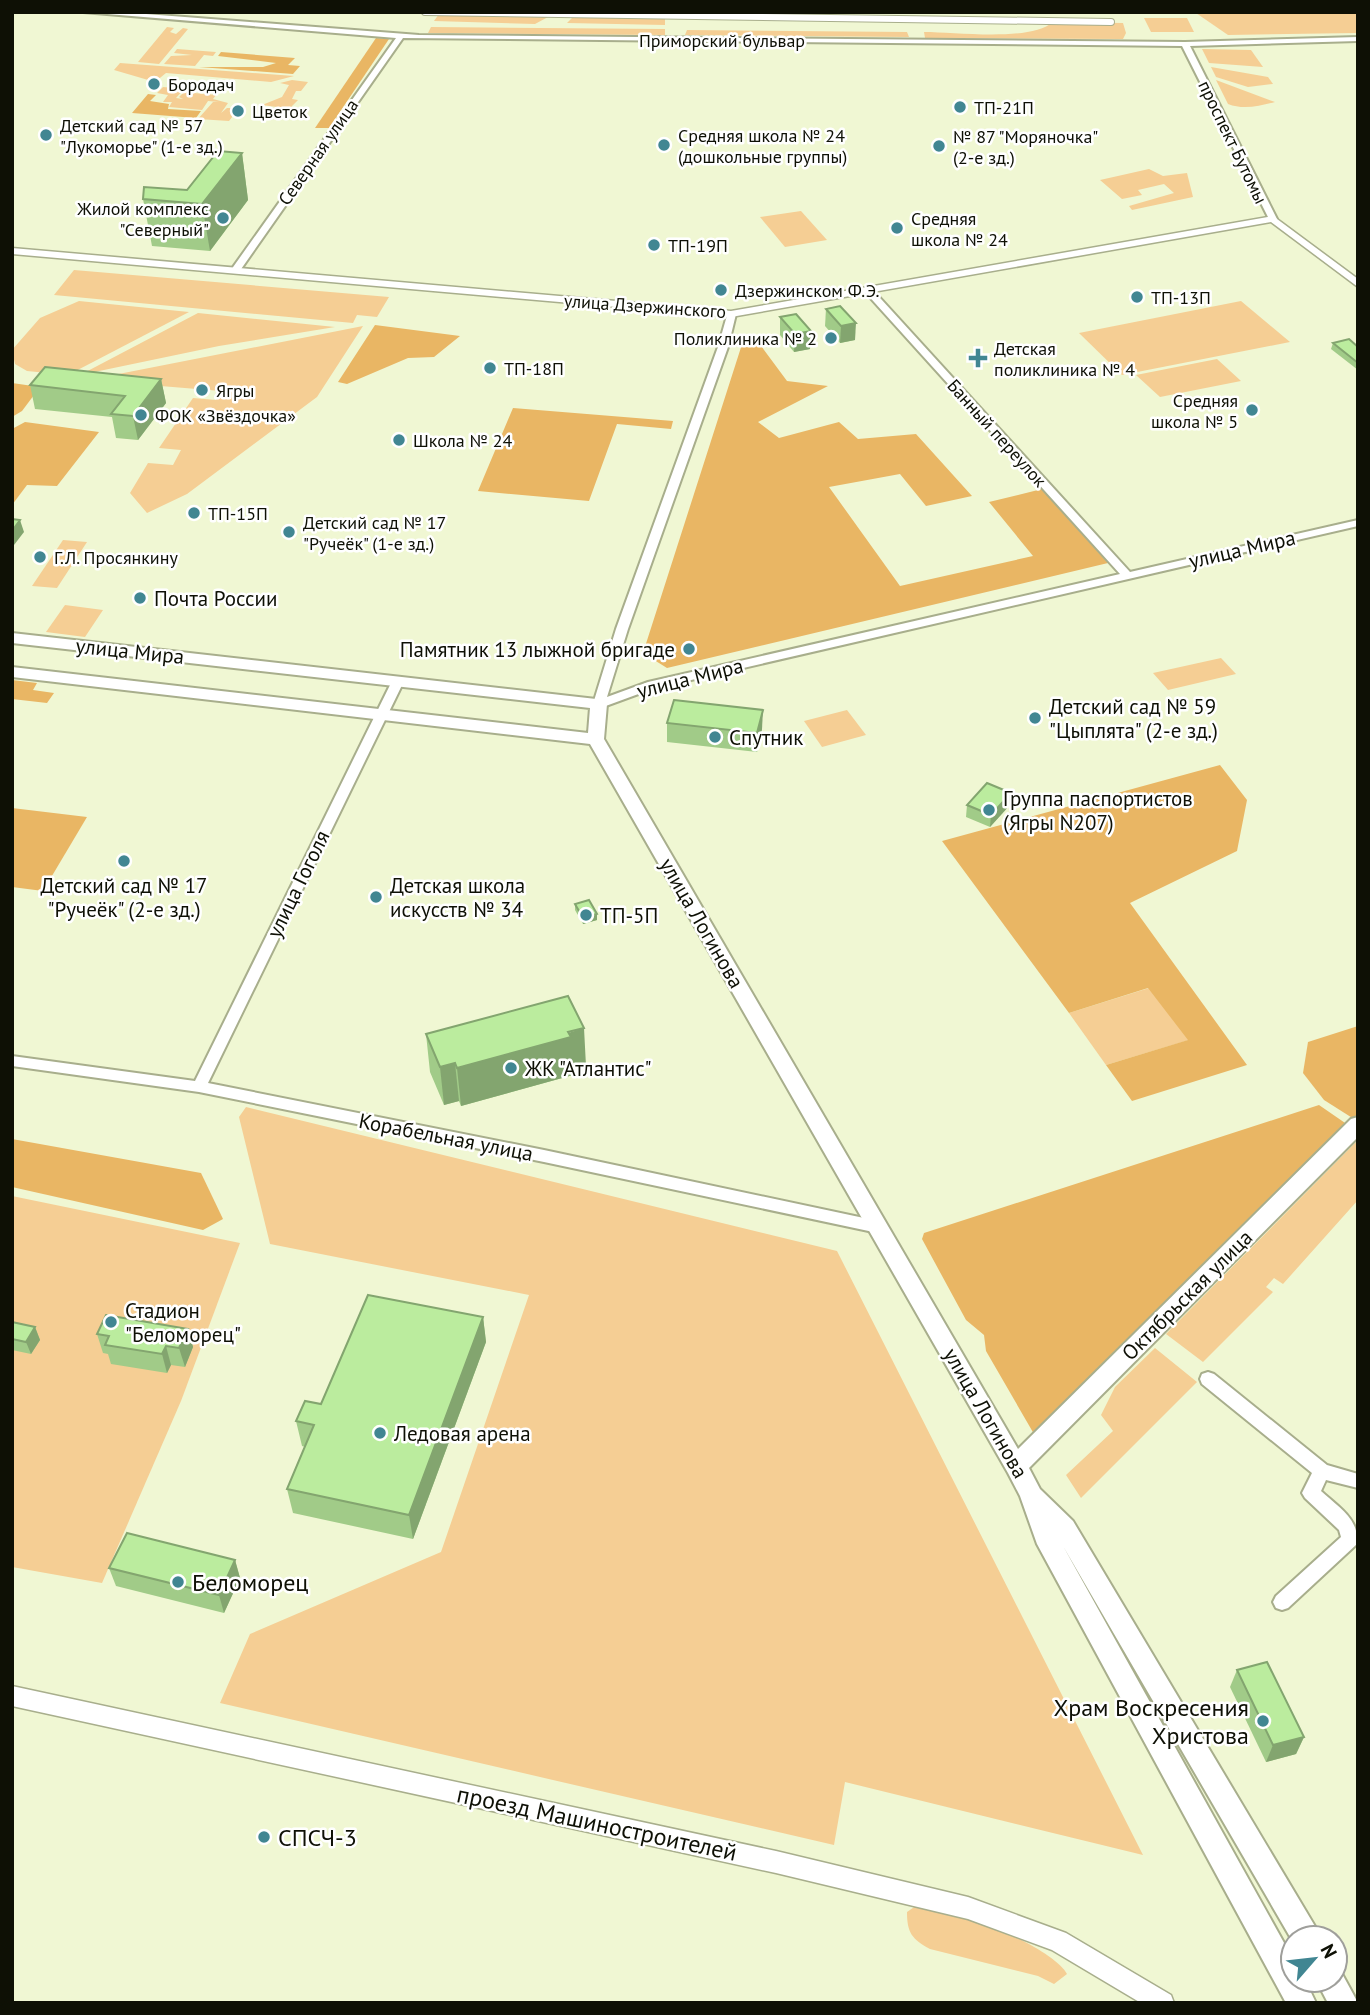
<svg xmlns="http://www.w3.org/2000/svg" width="1370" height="2015" font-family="'PT Sans',sans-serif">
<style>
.green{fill:#f5ce94}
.forest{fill:#e9b664}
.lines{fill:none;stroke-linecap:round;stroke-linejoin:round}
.pedestrian-casing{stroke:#a8ae8c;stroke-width:8}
.minor-casing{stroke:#a8ae8c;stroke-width:4}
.tertiary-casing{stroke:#a8ae8c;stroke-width:3}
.secondary-casing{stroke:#a8ae8c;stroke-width:4}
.pedestrian{stroke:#fff;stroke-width:6}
.minor{fill:#fff;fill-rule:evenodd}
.tertiary{fill:#fff;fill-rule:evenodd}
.secondary{fill:#fff;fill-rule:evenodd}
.wall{fill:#a1cb88}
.shaded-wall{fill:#83a56f}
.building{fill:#bbec9e;stroke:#83a56f;stroke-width:2}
.poi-dot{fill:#418692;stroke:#fff;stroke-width:2.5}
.labels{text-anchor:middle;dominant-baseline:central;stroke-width:5;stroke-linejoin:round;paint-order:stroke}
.far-street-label{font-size:18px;fill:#0e1005;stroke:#fff}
.far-poi-label{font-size:18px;fill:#0e1005;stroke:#fff;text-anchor:start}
.street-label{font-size:21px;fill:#0e1005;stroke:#fff}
.poi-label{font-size:21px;fill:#0e1005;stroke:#fff;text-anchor:start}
.near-poi-label{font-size:24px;fill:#0e1005;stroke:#fff;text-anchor:start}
.near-street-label{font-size:24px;fill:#0e1005;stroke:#fff}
</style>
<rect width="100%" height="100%" fill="#f0f7d3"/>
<g class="green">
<path d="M1358 12V33L1228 35 1196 13Z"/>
<path d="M439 14 548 17 535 24 434 21Z"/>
<path d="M573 17 665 18V25L567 23Z"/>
<path d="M1144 18H1187L1194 32H1151Z"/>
<path d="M1053 22 1123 23 1126 33 1123 39 925 38 924 32C956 32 1030 42 1053 22Z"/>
<path d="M167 27 174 28 170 32 176 34 183 28 188 29 159 64 138 62Z"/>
<path d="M431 27 665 29V35L428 33Z"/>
<path d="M687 30 907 32 909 37 685 35Z"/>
<path d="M177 49 216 52 213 56 204 55 195 66 164 64 171 56 192 55 174 53Z"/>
<path d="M1202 49 1251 50 1263 67 1209 63Z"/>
<path d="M120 63 294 76 271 82 166 73 155 82 114 70Z"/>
<path d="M1211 67 1268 77 1273 84 1248 87 1216 77Z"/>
<path d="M292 80 308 82 301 91H296L292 99 298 100 286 112H274L277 107 262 105 282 97 289 85 280 83Z"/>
<path d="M1216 80 1275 102C1260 106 1243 110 1228 104Z"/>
<path d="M163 87 184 89 176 98 183 99 179 97 184 92H193L190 97 194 93 216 95 213 99 228 103 221 113 227 108H239L229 121 198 119 213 102H219L208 101 202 110 169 107 172 102H163L168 95 157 93Z"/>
<path d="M1149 169 1163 176 1187 173 1193 197 1132 210 1129 206 1174 193 1164 184 1138 190 1142 195 1122 199 1100 180Z"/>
<path d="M801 211 827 240 785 247 760 217Z"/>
<path d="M74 270 389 297 377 317 357 315 353 323 54 295Z"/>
<path d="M79 301 189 312 68 375 27 371 15 364 12 350 40 318Z"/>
<path d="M1241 301 1290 342 1122 375 1079 333Z"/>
<path d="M198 313 335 327 219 346 80 375Z"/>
<path d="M363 326 317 397 187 494 147 513 130 493 148 463 173 465 181 450 159 448 193 398 216 400 221 391 88 380Z"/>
<path d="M1217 359 1241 381 1160 397 1136 375Z"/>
<path d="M63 540 87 542 57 588 32 586Z"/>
<path d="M65 605 103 610 85 637 46 632Z"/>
<path d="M1221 658 1236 674 1168 690 1153 673Z"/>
<path d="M847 710 866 735 822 747 804 721Z"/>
<path d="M1149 988 1189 1040 1106 1065 1069 1013Z"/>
<path d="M246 1107 837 1251 1143 1855 845 1782 834 1845 220 1703 250 1634 441 1552 529 1295 270 1244 239 1117Z"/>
<path d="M1358 1140V1200L1283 1284 1274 1278 1266 1287 1273 1292 1203 1362 1166 1334Z"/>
<path d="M12 1196 240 1243 181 1401 102 1583 12 1567Z"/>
<path d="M1155 1348 1197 1382 1081 1498 1066 1475 1113 1431 1101 1415 1115 1387Z"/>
<path d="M920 1903C952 1906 1054 1948 1067 1974L1054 1984 1038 1976 930 1949C912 1939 907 1933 907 1912Z"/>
</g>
<g class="forest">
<path d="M376 38 389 39 329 128H315Z"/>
<path d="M221 52 295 58 288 65 300 66 293 74 199 67H263L276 63 218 56Z"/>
<path d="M148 94 156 95 150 101 169 104 168 109 201 111 196 118 132 113Z"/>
<path d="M375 325 460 336 434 357 408 358 347 384 338 382Z"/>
<path d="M744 338 756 339 787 381 828 386 758 422 779 438 839 422 858 439 916 434 972 496 926 506 900 474 829 487 900 586 1033 556 989 502 1042 489 1108 563 667 668 643 653Z"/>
<path d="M12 383 40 387 22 411 12 417Z"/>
<path d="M513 408 673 421 671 429 617 424 589 501 478 491Z"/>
<path d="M25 422 99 432 57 486 27 485 12 505V429Z"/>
<path d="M12 680 37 683 33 690 54 693 47 703 12 699Z"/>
<path d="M1220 765 1247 800 1237 851 1130 903 1247 1065 1132 1101 1106 1065 1188 1040 1148 988 1069 1013 942 841Z"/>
<path d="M12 808 87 817 43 891 12 887Z"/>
<path d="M1358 1026V1116L1354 1119 1324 1100 1303 1073 1308 1042Z"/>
<path d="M1319 1105 1348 1125 1034 1434 986 1351 984 1335 966 1320 922 1239 924 1233Z"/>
<path d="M12 1139 201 1173 223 1219 203 1230 12 1187Z"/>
</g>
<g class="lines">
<defs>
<path id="pedestrian" d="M425 12 1111 22"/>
<g id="minor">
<path d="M83 12H120L419 35 1185 42 1358 37V41L1190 46 1277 219 1273 222 1269 219 1182 46 403 38 239 272 236 273 231 270 396 38Z"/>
<path d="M868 287 871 288 1130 572 1358 520V526L652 689 603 707H595L593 704 616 629 718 347 728 312 736 314 728 347 628 629 607 697 648 682 1120 574 865 292V288Z"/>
<path d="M398 677 404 681 208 1083 544 1150 878 1221 883 1223 886 1227 883 1231 878 1233 544 1162 199 1092 12 1066V1056L195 1081 392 681Z"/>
<path d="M1208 1372 1214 1374 1327 1465 1358 1474V1488L1326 1480 1321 1491C1337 1506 1360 1519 1357 1544L1288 1608 1282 1610 1276 1608 1273 1602 1276 1596 1341 1537 1339 1530 1305 1498 1302 1493 1312 1473 1202 1384 1200 1379 1202 1374Z"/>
</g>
<g id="tertiary">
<path d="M1273 216 1358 279V287L1271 222 731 317 12 254V248L731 311Z"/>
<path d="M12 1686 776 1851 968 1897 1066 1933 1171 1995 1174 2003H1141L1052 1950 968 1919 776 1873 12 1706Z"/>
</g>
<g id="secondary">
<path d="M12 633 605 700 607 704 604 739 1018 1449 1351 1119 1358 1117V1137L1029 1468 1040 1489 1073 1521 1316 1928 1320 1938H1293V1942L1063 1546 1293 1959V1980H1305L1316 2003H1286L1037 1544 1020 1496 1008 1473 590 744 12 677V667L588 733 590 708 12 643Z"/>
<path d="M1335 1968 1340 1970 1358 2003H1328L1316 1980H1335Z"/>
</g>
</defs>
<use href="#pedestrian" class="pedestrian-casing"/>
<use href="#minor" class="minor-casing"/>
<use href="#tertiary" class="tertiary-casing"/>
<use href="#secondary" class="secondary-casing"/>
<use href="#pedestrian" class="pedestrian"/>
<use href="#minor" class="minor"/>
<use href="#tertiary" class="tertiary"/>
<use href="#secondary" class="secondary"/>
</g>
<g class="wall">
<path d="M242 153 248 200 210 251 152 246 143 199 187 190Z"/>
<path d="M826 309 855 340 840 343 825 326Z"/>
<path d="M780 317 810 349 794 352 780 335Z"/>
<path d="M1333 343 1358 347V370L1331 349Z"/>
<path d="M161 379 166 403 138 440 116 438 112 417 35 409 30 385Z"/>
<path d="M667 723 762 729 757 752 667 742Z"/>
<path d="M1011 793 1009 806 990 827 966 817 967 805Z"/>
<path d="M575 904 597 914V920L583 924 575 910Z"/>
<path d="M426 1034 586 1066 572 1070 573 1075 461 1106 459 1101 444 1105 430 1072Z"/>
<path d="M483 1317 486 1342 413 1539 293 1513 287 1489 305 1447 302 1446 296 1421 321 1404Z"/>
<path d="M12 1322 35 1327 40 1340 31 1354 12 1350Z"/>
<path d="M188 1329 193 1347 185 1367 171 1365 167 1373 111 1364 108 1354 103 1353 97 1334Z"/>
<path d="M235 1560 240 1578 224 1613 116 1586 109 1568Z"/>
<path d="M1237 1670 1304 1737 1296 1754 1266 1762 1230 1687Z"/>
</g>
<g class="shaded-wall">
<path d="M242 153 248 200 210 251 202 204Z"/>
<path d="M856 323 855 340 840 343 841 326Z"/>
<path d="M811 331 810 349 794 352 795 334Z"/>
<path d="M161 379 166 403 138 440 133 416Z"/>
<path d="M20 520 24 532 14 545 12 531Z"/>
<path d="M763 710 762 729 757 752V733Z"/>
<path d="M1011 793 1009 806 990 827 991 815Z"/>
<path d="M597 914V920L583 924V918Z"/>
<path d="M584 1028 586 1066 572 1070 573 1075 461 1106 457 1068Z"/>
<path d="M455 1063 459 1101 444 1105 440 1067Z"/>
<path d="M483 1317 486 1342 413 1539 409 1515Z"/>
<path d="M35 1327 40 1340 31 1354 26 1342Z"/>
<path d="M188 1329 193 1347 185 1367 179 1348Z"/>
<path d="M166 1346 171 1365 167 1373 162 1354Z"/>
<path d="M235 1560 240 1578 224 1613 219 1595Z"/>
<path d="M1304 1737 1296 1754 1266 1762 1273 1745Z"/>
</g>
<g class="building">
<path d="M218 151 242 153 202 204 143 199 144 187 187 190Z"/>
<path d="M840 306 856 323 841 326 826 309Z"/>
<path d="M796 314 811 331 795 334 780 317Z"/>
<path d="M1349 339 1358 347V363L1333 343Z"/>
<path d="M45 367 161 379 133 416 111 414 125 396 30 385Z"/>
<path d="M12 519 20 520 12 531Z"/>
<path d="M674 700 763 710 757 733 667 723Z"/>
<path d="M987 783 1011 793 991 815 967 805Z"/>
<path d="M589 900 597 914 583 918 575 904Z"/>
<path d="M568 996 584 1028 568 1032 571 1037 457 1068 455 1063 440 1067 426 1034Z"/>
<path d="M368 1295 483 1317 409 1515 287 1489 314 1425 296 1421 305 1401 321 1404Z"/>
<path d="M106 1315 188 1329 179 1348 166 1346 162 1354 105 1345 109 1336 97 1334Z"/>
<path d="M12 1322 35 1327 26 1342 12 1339Z"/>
<path d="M127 1533 235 1560 219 1595 109 1568Z"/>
<path d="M1267 1662 1304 1737 1273 1745 1237 1670Z"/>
</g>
<g class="poi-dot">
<circle cx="154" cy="84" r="7"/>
<circle cx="960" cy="107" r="7"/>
<circle cx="238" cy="111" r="7"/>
<circle cx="46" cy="135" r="7"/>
<circle cx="664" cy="145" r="7"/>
<circle cx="939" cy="146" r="7"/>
<circle cx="223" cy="218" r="7"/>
<circle cx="897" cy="228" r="7"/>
<circle cx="654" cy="245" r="7"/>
<circle cx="721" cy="290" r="7"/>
<circle cx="1137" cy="297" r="7"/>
<circle cx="831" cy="338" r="7"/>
<path d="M974.5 347.5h7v7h7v7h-7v7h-7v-7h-7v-7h7z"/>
<circle cx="490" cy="368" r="7"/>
<circle cx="202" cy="390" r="7"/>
<circle cx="1252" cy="410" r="7"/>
<circle cx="141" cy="415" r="7"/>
<circle cx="399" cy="440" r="7"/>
<circle cx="194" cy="513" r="7"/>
<circle cx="289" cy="532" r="7"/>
<circle cx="40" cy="557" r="7"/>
<circle cx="140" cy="598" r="7"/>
<circle cx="689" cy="649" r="7"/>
<circle cx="1035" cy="718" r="7"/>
<circle cx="715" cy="737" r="7"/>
<circle cx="989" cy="810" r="7"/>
<circle cx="124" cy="861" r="7"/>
<circle cx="376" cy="897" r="7"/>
<circle cx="586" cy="915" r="7"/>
<circle cx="511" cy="1068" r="7"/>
<circle cx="111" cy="1322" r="7"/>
<circle cx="380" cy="1433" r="7"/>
<circle cx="178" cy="1582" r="7"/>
<circle cx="1263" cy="1721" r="7"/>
<circle cx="264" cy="1837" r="7"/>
</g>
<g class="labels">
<g class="far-street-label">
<text x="722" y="40">Приморский бульвар</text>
<text transform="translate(1233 142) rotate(64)">проспект Бутомы</text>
<text transform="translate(318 152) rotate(-55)">Северная улица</text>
<text transform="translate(645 306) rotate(4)">улица Дзержинского</text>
<text transform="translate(997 433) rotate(48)">Банный переулок</text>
</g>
<g class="far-poi-label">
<text x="168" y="84">Бородач</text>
<text x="974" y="107">ТП-21П</text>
<text x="252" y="111">Цветок</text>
<text x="60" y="125">Детский сад № 57<tspan x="60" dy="21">"Лукоморье" (1-е зд.)</tspan></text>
<text x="678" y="135">Средняя школа № 24<tspan x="678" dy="21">(дошкольные группы)</tspan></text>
<text x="953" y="136">№ 87 "Моряночка"<tspan x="953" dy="21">(2-е зд.)</tspan></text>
<text x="209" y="208" text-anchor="end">Жилой комплекс<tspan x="209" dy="21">"Северный"</tspan></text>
<text x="911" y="218">Средняя<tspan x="911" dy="21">школа № 24</tspan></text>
<text x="668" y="245">ТП-19П</text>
<text x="735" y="290">Дзержинском Ф.Э.</text>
<text x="1151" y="297">ТП-13П</text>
<text x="817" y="338" text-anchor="end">Поликлиника № 2</text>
<text x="994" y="348">Детская<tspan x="994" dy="21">поликлиника № 4</tspan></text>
<text x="504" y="368">ТП-18П</text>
<text x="216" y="390">Ягры</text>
<text x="1238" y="400" text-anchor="end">Средняя<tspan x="1238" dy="21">школа № 5</tspan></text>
<text x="155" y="415">ФОК «Звёздочка»</text>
<text x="413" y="440">Школа № 24</text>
<text x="208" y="513">ТП-15П</text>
<text x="303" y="522">Детский сад № 17<tspan x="303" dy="21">"Ручеёк" (1-е зд.)</tspan></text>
<text x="54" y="557">Г.Л. Просянкину</text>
</g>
<g class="street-label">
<text transform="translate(1242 549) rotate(-13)">улица Мира</text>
<text transform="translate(130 651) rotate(6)">улица Мира</text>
<text transform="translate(690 678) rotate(-14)">улица Мира</text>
<text transform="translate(298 884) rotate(-64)">улица Гоголя</text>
<text transform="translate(702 923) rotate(60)">улица Логинова</text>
<text transform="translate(446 1137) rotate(11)">Корабельная улица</text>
<text transform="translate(1187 1295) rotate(-45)">Октябрьская улица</text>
<text transform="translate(986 1413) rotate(60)">улица Логинова</text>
</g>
<g class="poi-label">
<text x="154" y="598">Почта России</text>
<text x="675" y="649" text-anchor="end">Памятник 13 лыжной бригаде</text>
<text x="1049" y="706">Детский сад № 59<tspan x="1049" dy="24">"Цыплята" (2-е зд.)</tspan></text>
<text x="729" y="737">Спутник</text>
<text x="1003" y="798">Группа паспортистов<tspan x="1003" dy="24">(Ягры N207)</tspan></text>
<text x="124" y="885" text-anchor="middle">Детский сад № 17<tspan x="124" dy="24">"Ручеёк" (2-е зд.)</tspan></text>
<text x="390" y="885">Детская школа<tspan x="390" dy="24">искусств № 34</tspan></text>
<text x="600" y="915">ТП-5П</text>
<text x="525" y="1068">ЖК "Атлантис"</text>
<text x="125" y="1310">Стадион<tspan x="125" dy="24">"Беломорец"</tspan></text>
<text x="394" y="1433">Ледовая арена</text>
</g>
<g class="near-poi-label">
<text x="192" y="1582">Беломорец</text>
<text x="1249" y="1707" text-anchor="end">Храм Воскресения<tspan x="1249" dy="28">Христова</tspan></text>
<text x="278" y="1837">СПСЧ-3</text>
</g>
<g class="near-street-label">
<text transform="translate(597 1823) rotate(12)">проезд Машиностроителей</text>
</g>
</g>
<rect width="1370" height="2015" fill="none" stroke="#0e1005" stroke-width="28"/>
<g transform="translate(1314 1959) rotate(62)"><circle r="33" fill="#ffffff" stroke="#9f9f9b" stroke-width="2"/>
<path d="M0-5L12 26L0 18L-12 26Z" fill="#418692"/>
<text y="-10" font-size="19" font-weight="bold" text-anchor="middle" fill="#0e1005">N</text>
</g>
</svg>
